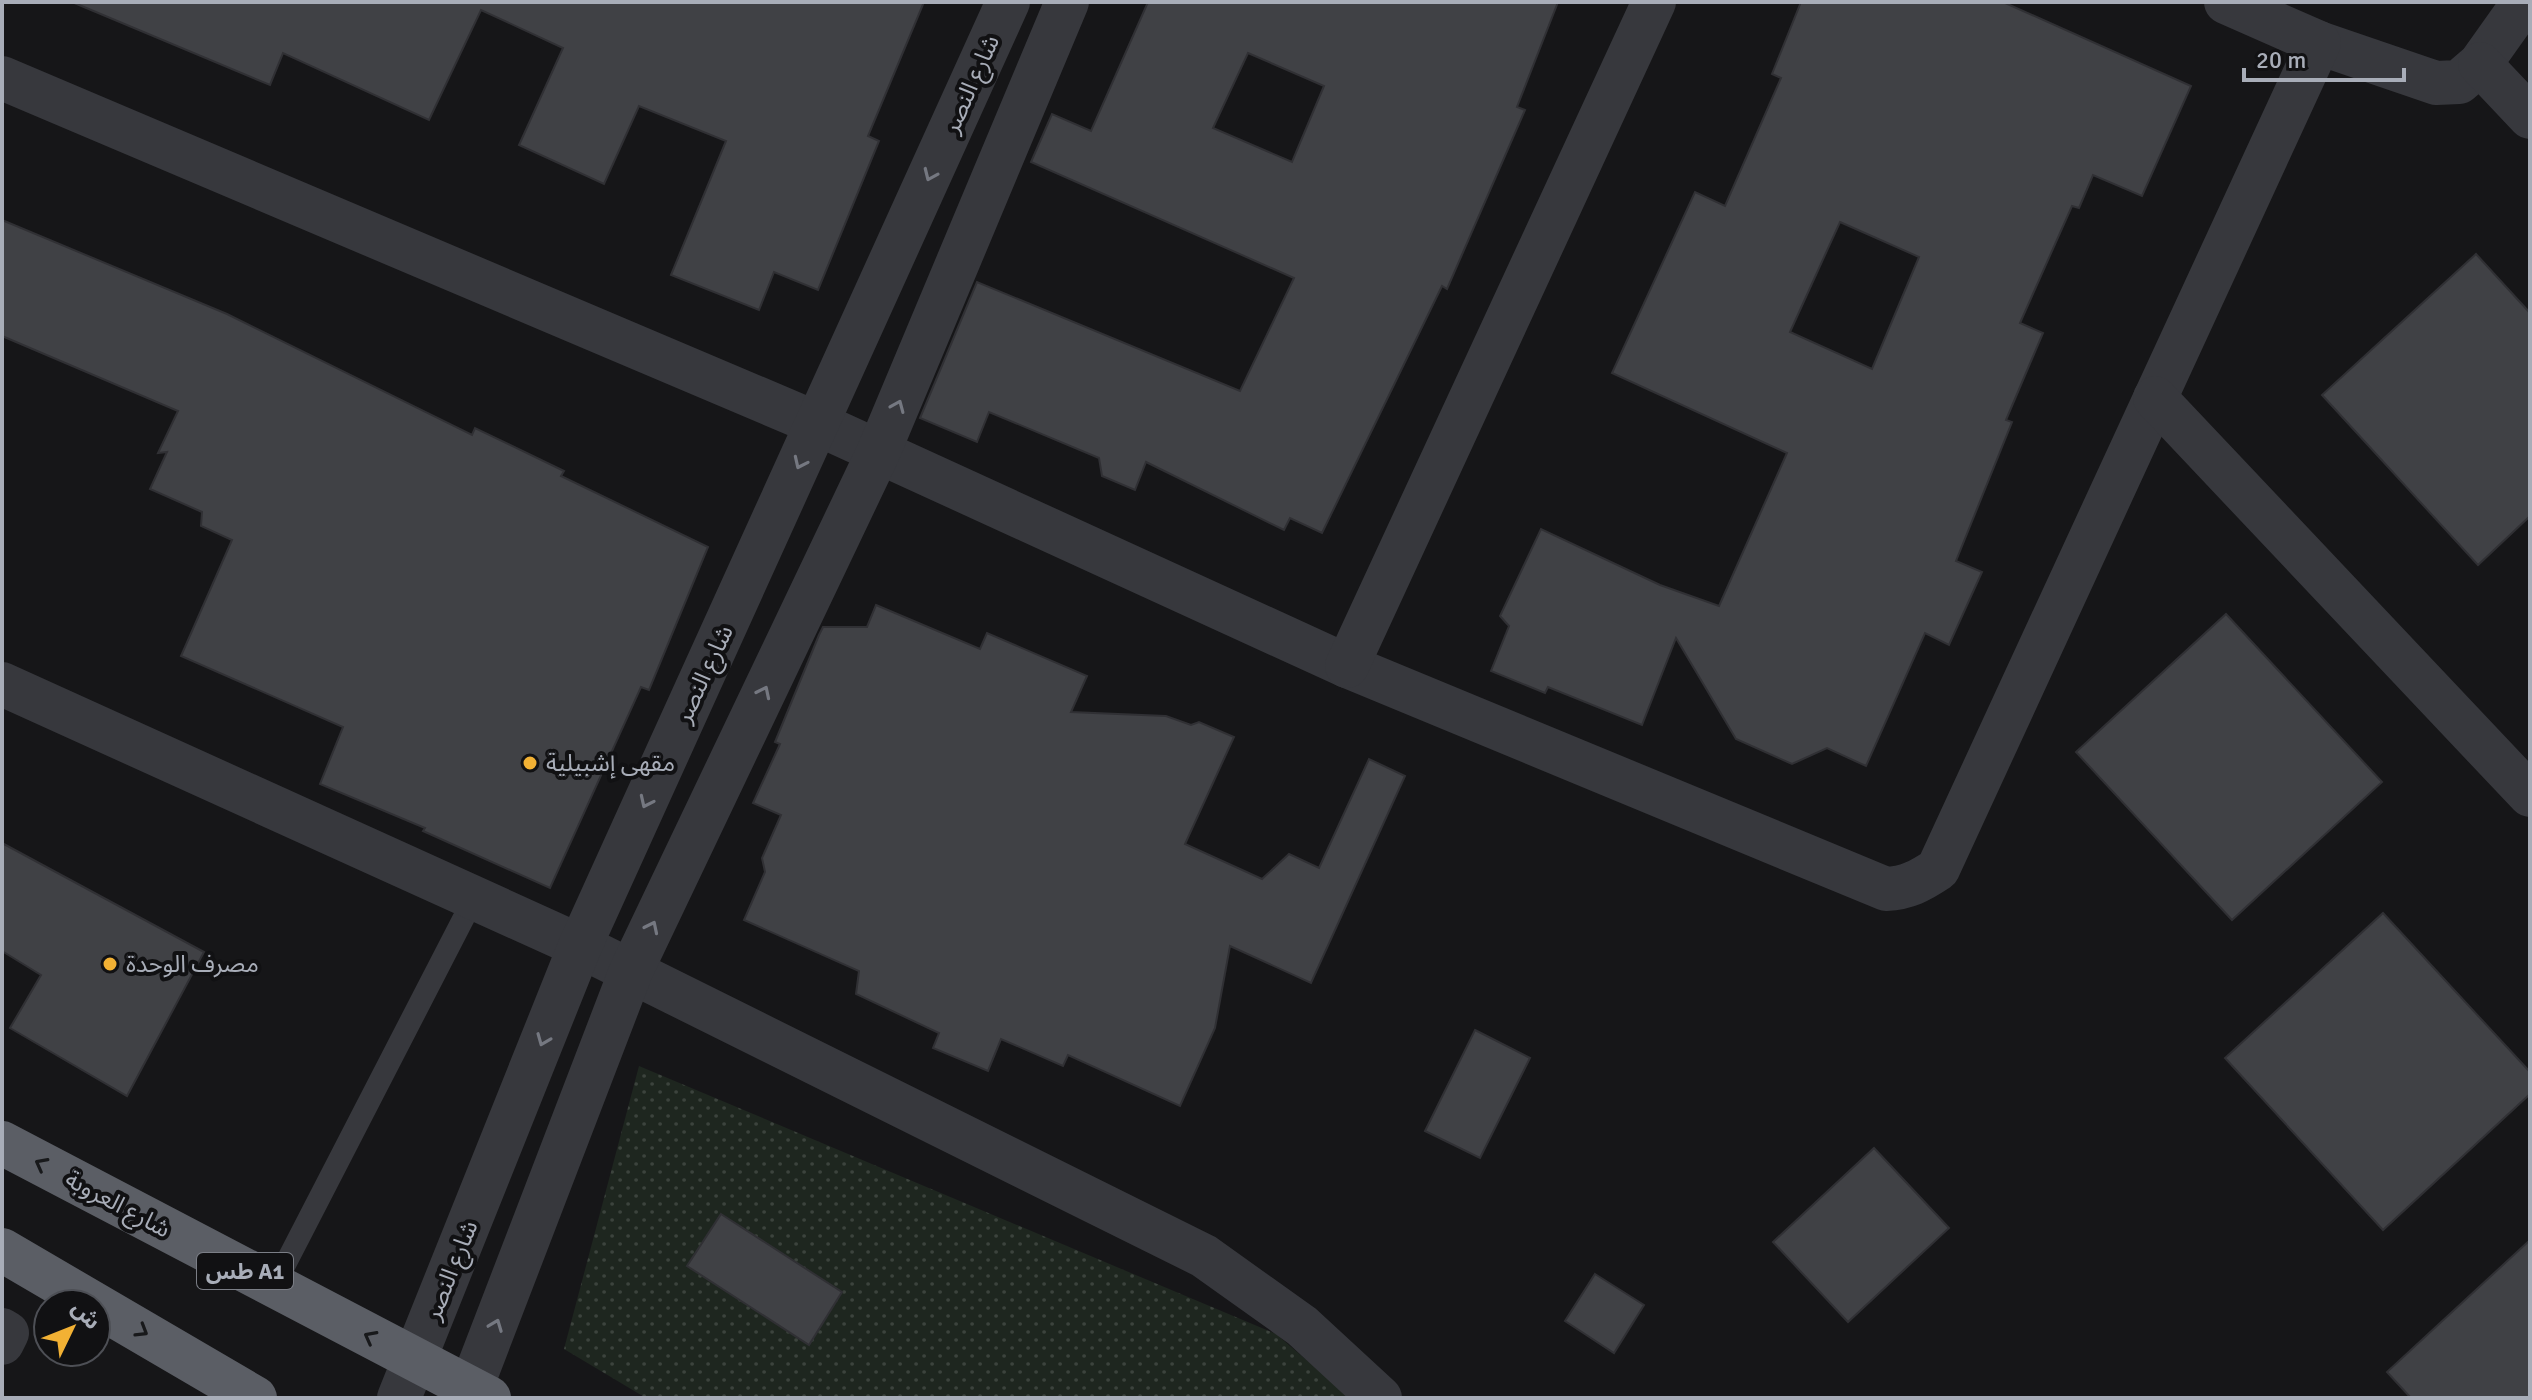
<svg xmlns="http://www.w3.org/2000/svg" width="2532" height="1400" font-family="Signika,'Noto Sans Arabic',sans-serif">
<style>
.park{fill:url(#park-dots)}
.building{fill:#404145;stroke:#303034;stroke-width:2;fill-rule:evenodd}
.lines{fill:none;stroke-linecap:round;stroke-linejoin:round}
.service{stroke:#37383d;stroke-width:22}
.minor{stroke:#37383d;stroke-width:44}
.tertiary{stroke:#37383d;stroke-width:44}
.trunk{stroke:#5b5e65;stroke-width:44}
.oneway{stroke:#757881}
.oneway2{stroke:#18191b}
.poi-dot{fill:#f2b134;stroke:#111113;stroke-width:3}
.labels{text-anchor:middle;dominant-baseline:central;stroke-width:8;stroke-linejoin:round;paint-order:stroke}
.shield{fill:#111113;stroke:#7b7e86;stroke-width:2}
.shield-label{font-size:22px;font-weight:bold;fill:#a8adb8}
.street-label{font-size:24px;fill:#a8adb8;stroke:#111113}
.poi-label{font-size:24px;fill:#a8adb8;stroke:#111113;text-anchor:start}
</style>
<defs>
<pattern id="park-dots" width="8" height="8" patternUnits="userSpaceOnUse" patternTransform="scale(2)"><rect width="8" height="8" fill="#1e261f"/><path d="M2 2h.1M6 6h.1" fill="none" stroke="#3c433d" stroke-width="1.8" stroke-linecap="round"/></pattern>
</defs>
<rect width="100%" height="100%" fill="#161618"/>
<path class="park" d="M639 1066 1276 1334 1351 1398H646L564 1349Z"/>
<g class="building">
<path d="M72 2H924L868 136 879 141 818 290 774 272 759 310 671 275 726 141 639 106 604 184 519 145 563 48 481 10 429 120 283 53 270 85Z"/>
<path d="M1148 2H1558L1517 107 1525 110 1447 289 1442 286 1322 533 1290 518 1284 530 1146 462 1135 490 1102 476 1099 458 989 412 977 442 920 418 977 282 1240 391 1294 278 1031 162 1052 114 1091 131ZM1248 53 1324 86 1292 162 1213 128Z"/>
<path d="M1801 2H2003L2191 86 2142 196 2093 175 2079 208 2072 206 2020 323 2043 333 2006 420 2012 422 1956 561 1982 572 1949 645 1925 633 1866 766 1827 748 1792 764 1736 739 1676 638 1642 725 1548 687 1545 693 1491 671 1509 626 1500 616 1541 529 1660 585 1719 606 1787 453 1612 373 1695 192 1725 206 1781 78 1772 74ZM1840 222 1919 257 1872 369 1790 332Z"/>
<path d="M2 220 227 314 472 435 475 428 564 471 561 476 708 547 649 690 641 687 550 888 423 831 425 828 320 784 343 727 181 656 232 540 201 526 202 512 150 489 167 452 158 453 178 411 2 336Z"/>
<path d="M2476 254 2530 313V516L2478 565 2322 395Z"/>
<path d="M876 605 980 649 987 633 1087 676 1071 712 1166 716 1191 725 1199 722 1234 737 1185 844 1262 879 1289 854 1319 868 1369 759 1405 776 1311 983 1230 946 1215 1028 1180 1106 1068 1055 1063 1066 1001 1039 988 1071 933 1048 939 1033 856 994 859 971 744 920 765 872 762 858 781 815 753 803 780 744 775 742 819 635 823 627H867Z"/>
<path d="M2226 614 2382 782 2232 920 2076 752Z"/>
<path d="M2 843 204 952 127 1096 10 1028 41 975 2 951Z"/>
<path d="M2383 913 2530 1072V1094L2383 1230 2225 1058Z"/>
<path d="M1475 1030 1530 1058 1480 1158 1425 1131Z"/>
<path d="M1874 1148 1949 1228 1848 1322 1773 1242Z"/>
<path d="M721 1214 842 1292 809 1345 687 1266Z"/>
<path d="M2530 1240V1398H2411L2387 1372Z"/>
<path d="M1595 1274 1644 1305 1614 1353 1565 1321Z"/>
</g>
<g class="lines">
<path class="service" d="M274 1286 474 898"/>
<g class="minor">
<path d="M2319 43 2436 83 2459 82 2480 64 2524 2"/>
<path d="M2480 64 2530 117"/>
<path d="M2 78 818 424 1347 666 1886 889C1907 888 1920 881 1938 869L2319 43 2226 2"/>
<path d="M2155 398 2530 795"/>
<path d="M1347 666 1654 2"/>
<path d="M2 684 580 946 1204 1256 1302 1326 1380 1398"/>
<path d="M2 1330 7 1333 2 1343"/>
</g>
<g class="tertiary">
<path d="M399 1398 580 946 1008 2"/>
<path d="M467 1398 631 971 878 453 1067 2"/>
</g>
<g class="trunk">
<path d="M2 1143 489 1398"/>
<path d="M2 1250 255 1398"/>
</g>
</g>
<defs><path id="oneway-chevron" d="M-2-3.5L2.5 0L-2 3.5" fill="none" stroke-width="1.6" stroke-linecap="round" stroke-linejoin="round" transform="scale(2)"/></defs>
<g class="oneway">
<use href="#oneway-chevron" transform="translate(930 175) rotate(114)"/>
<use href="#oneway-chevron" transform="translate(898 406) rotate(-67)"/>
<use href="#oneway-chevron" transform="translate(800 463) rotate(115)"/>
<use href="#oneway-chevron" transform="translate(764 692) rotate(-64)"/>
<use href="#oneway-chevron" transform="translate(646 802) rotate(115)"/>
<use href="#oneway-chevron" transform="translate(652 927) rotate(-64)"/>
<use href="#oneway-chevron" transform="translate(543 1040) rotate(112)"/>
<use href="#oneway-chevron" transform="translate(496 1325) rotate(-69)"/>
</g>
<g class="oneway2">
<use href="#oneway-chevron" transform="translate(41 1164) rotate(-152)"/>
<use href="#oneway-chevron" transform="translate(142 1331) rotate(31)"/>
<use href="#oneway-chevron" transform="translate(370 1337) rotate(-152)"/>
</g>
<g class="poi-dot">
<circle cx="530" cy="763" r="8"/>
<circle cx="110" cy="964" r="8"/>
</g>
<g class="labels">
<rect class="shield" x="197" y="1253" width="96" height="36" rx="6"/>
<g class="shield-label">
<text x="245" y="1271">طس A1</text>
</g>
<g class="street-label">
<text transform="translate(971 84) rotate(-66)">شارع النصر</text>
<text transform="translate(704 674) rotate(-65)">شارع النصر</text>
<text transform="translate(118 1204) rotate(28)">شارع العروبة</text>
<text transform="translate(451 1270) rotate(-68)">شارع النصر</text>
</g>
<g class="poi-label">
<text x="546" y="763">مقهى إشبيلية</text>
<text x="126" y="964">مصرف الوحدة</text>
</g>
</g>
<rect width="2532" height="1400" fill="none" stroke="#a8adb8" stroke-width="8"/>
<g transform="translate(72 1328) rotate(47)"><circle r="38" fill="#111113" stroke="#4d4f55" stroke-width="2"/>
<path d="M0-6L14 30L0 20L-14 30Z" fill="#f2b134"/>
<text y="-12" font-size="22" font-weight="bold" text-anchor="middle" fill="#a8adb8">ش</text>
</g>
<path d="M2244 68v12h160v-12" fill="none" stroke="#a8adb8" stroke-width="4"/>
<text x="2256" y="68" font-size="24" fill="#a8adb8" stroke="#111113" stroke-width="6" paint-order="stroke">20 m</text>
</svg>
